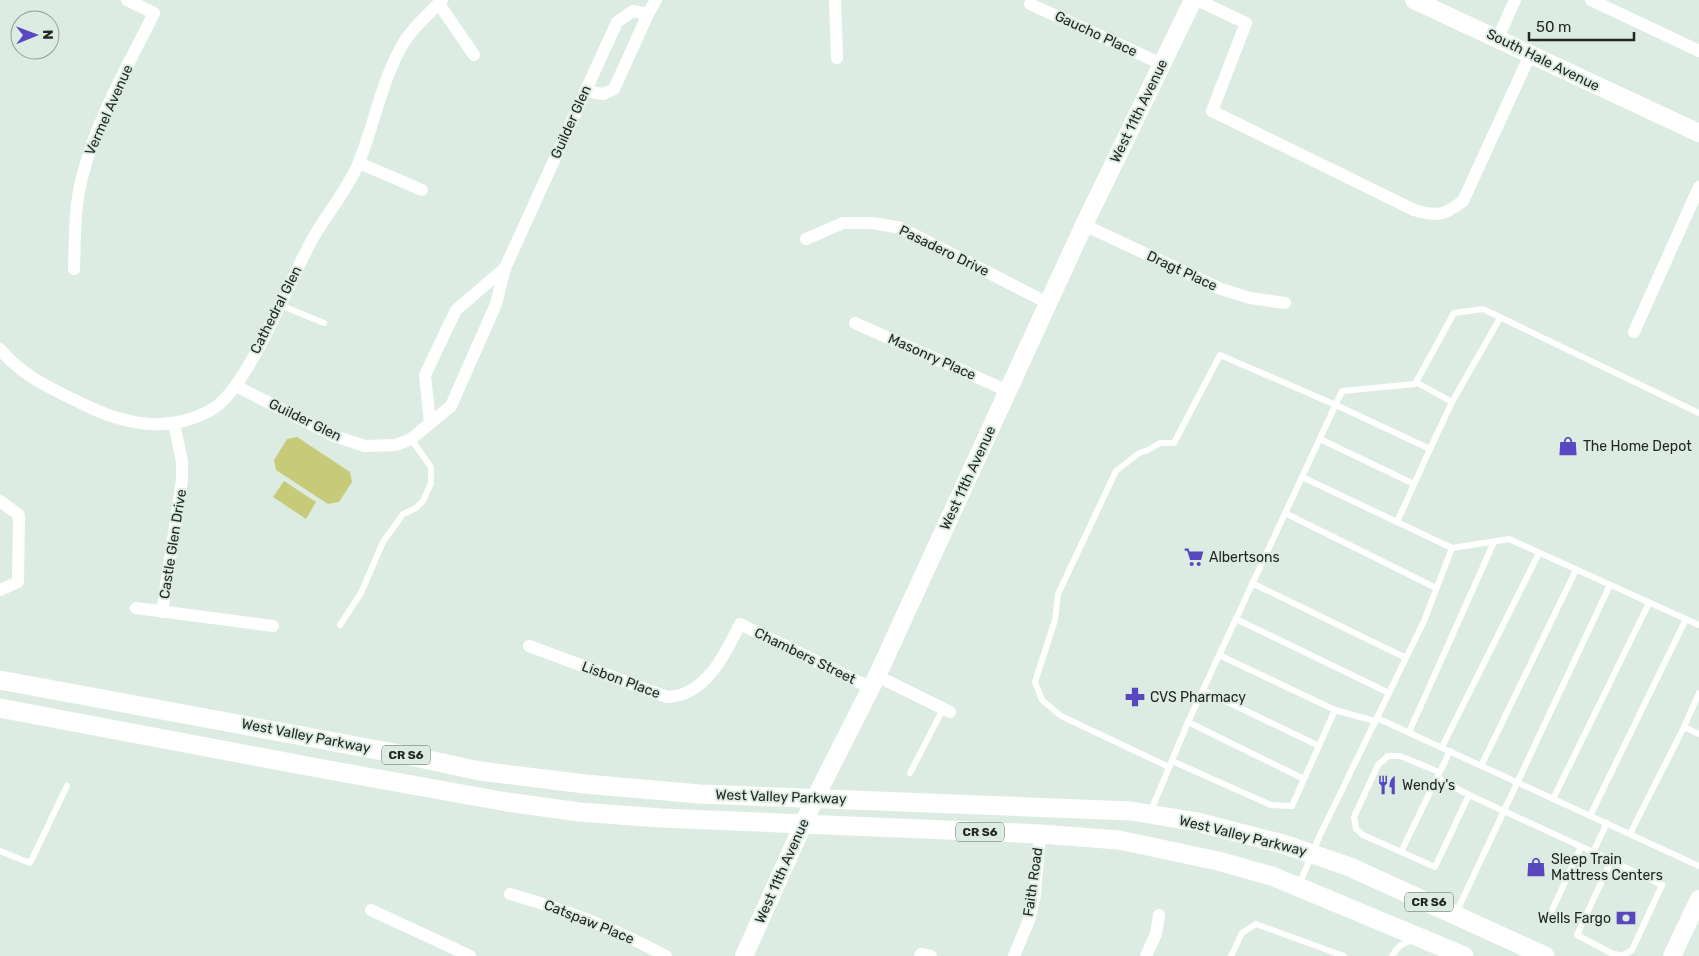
<svg xmlns="http://www.w3.org/2000/svg" width="1699" height="956" font-family="Rubik,sans-serif">
<style>
.grass{fill:#c7cb79}
.lines{fill:none;stroke-linecap:round;stroke-linejoin:round}
.lane{stroke:#fff;stroke-width:6}
.street{stroke:#fff;stroke-width:12}
.secondary{stroke:#fff;stroke-width:18}
.primary{stroke:#fff;stroke-width:19}
.labels{text-anchor:middle;dominant-baseline:central;stroke-width:4;stroke-linejoin:round;paint-order:stroke}
.shield{fill:#ddece3;stroke:#5a625d;stroke-width:1}
.shield-label{font-size:12px;font-weight:bold;fill:#222724}
.street-label{font-size:14px;fill:#222724;stroke:#ddece3}
.poi-label{font-size:14px;fill:#222724;stroke:#ddece3;text-anchor:start}
</style>
<rect width="100%" height="100%" fill="#ddece3"/>
<g class="grass">
<path d="M297 437 350 472 352 482 339 502 328 504 276 470 274 460 287 439Z"/>
<path d="M284 481 316 502 306 519 273 497Z"/>
</g>
<g class="lines">
<g class="lane">
<path d="M280 305 324 323"/>
<path d="M1452 402 1500 318"/>
<path d="M1320 439 1414 484"/>
<path d="M1302 477 1452 548"/>
<path d="M1285 513 1436 588"/>
<path d="M1397 522 1430 449"/>
<path d="M1252 583 1406 658"/>
<path d="M1236 619 1389 693"/>
<path d="M340 625 361 593 383 542 403 514 416 508 423 501 431 483V467L411 439"/>
<path d="M1219 655 1335 710"/>
<path d="M1203 690 1319 746"/>
<path d="M1377 718 1699 866"/>
<path d="M1188 722 1304 779"/>
<path d="M1684 727 1699 693"/>
<path d="M1409 732 1494 542"/>
<path d="M1442 747 1539 553"/>
<path d="M1172 761 1271 805 1292 806 1335 710 1375 721"/>
<path d="M1481 766 1576 570"/>
<path d="M1169 767 1061 716 1042 700 1035 682 1055 620 1058 594 1116 471 1139 453 1148 450 1160 443H1174L1220 355 1336 405 1430 449 1452 402 1416 382"/>
<path d="M1439 772 1400 756H1388L1378 765 1354 817 1356 829 1363 835 1435 867 1469 795 1593 852 1607 823"/>
<path d="M910 773 943 709"/>
<path d="M1437 778 1469 795"/>
<path d="M1553 799 1649 603"/>
<path d="M1150 813 1188 722 1342 391 1415 384 1454 313 1483 309 1699 413"/>
<path d="M1590 816 1686 619"/>
<path d="M1630 834 1684 727 1699 734"/>
<path d="M0 851 30 863 67 786"/>
<path d="M1401 852 1450 751"/>
<path d="M1593 852 1662 885 1632 950 1622 956 1611 953 1577 935 1611 861"/>
<path d="M1299 885 1320 835 1424 621 1452 548 1509 539 1699 625"/>
<path d="M1456 913 1610 585"/>
<path d="M1548 919 1581 847"/>
<path d="M1231 956 1242 933 1256 924 1344 956"/>
<path d="M1392 956C1398 946 1402 943 1414 940"/>
</g>
<g class="street">
<path d="M835 0 837 58"/>
<path d="M1197 0 1246 23 1212 111 1414 210C1437 217 1445 215 1463 201L1530 55"/>
<path d="M1591 0 1699 51"/>
<path d="M439 4 474 55"/>
<path d="M1030 4 1162 64"/>
<path d="M1498 38 1515 0"/>
<path d="M585 91 603 94 614 89 648 14"/>
<path d="M359 163 422 190"/>
<path d="M1084 225 1221 289 1250 298 1285 303"/>
<path d="M806 239 843 223H873L901 228 1048 303"/>
<path d="M74 269C75 238 74 205 83 174 97 118 128 66 154 13L127 0"/>
<path d="M855 323 1008 391"/>
<path d="M1634 332 1699 187"/>
<path d="M0 349C23 378 59 392 91 408 131 426 171 432 211 410 249 389 291 274 316 233 330 210 349 187 359 162 375 122 382 79 404 42 415 25 429 14 442 0"/>
<path d="M236 386 334 436 365 446 396 445 411 439 451 406 496 304 505 268 617 22 633 11 648 14 656 0"/>
<path d="M430 423 425 375 456 310 505 268"/>
<path d="M0 501 19 515 18 582 0 590"/>
<path d="M136 608 273 626"/>
<path d="M162 612 182 480V461L174 424"/>
<path d="M529 646 667 697C705 696 725 655 740 624L871 688"/>
<path d="M877 676 950 712"/>
<path d="M510 894C567 910 613 928 666 956"/>
<path d="M371 910 470 956"/>
<path d="M920 956 921 954 931 956"/>
<path d="M1014 956 1029 920 1035 895 1040 834"/>
<path d="M1146 956 1156 934 1159 915"/>
</g>
<g class="secondary">
<path d="M1414 0 1699 133"/>
<path d="M744 956 815 798 877 676 1084 225 1193 0"/>
<path d="M1672 956 1699 899"/>
</g>
<g class="primary">
<path d="M0 680 405 755 480 771 585 784 700 794 1131 811 1197 822 1283 844 1350 867 1545 956"/>
<path d="M0 708 323 769 507 802 579 812 661 818 1040 834 1119 840 1218 861 1272 876 1464 956"/>
</g>
</g>
<defs>
<symbol id="shop-bare" viewBox="-9 -9 18 18"><path d="M-5-2.5h2.3a2.7 3.5 0 0 1 5.4 0H5L5.5 6h-11ZM-1.5-2.5h3a1.5 2.3 0 0 0-3 0Z" fill="#5847bf" stroke="#ddece3" stroke-width="2.5" paint-order="stroke"/></symbol>
<symbol id="supermarket-bare" viewBox="-9 -9 18 18"><path d="M-6-5.5h2.5l.6 2H6L4.5 2H-2.5L-4.4-4H-6ZM-1.5 3.2a1.3 1.3 0 1 0 .1 0ZM3 3.2a1.3 1.3 0 1 0 .1 0Z" fill="#5847bf" stroke="#ddece3" stroke-width="2.5" paint-order="stroke"/></symbol>
<symbol id="pharmacy-bare" viewBox="-9 -9 18 18"><path d="M-2-6h4v4h4v4h-4v4h-4v-4h-4v-4h4Z" fill="#5847bf" stroke="#ddece3" stroke-width="2.5" paint-order="stroke"/></symbol>
<symbol id="restaurant-bare" viewBox="-9 -9 18 18"><path d="M-5-6h1v4h1v-4h1v4h1v-4h1v5L-1.5 .5V6h-2V.5L-5-1ZM5-6V6H3V1.5H1.5Q1.5-4 5-6Z" fill="#5847bf" stroke="#ddece3" stroke-width="2.5" paint-order="stroke"/></symbol>
<symbol id="bank-bare" viewBox="-9 -9 18 18"><path d="M-6-4H6V4H-6ZM0-2.3a2.3 2.3 0 1 0 0 4.6a2.3 2.3 0 1 0 0-4.6Z" fill="#5847bf" stroke="#ddece3" stroke-width="2.5" paint-order="stroke"/></symbol>
</defs>
<g fill-rule="evenodd">
<use href="#shop-bare" x="1554" y="432" width="28" height="28"/>
<use href="#supermarket-bare" x="1180" y="543" width="28" height="28"/>
<use href="#pharmacy-bare" x="1121" y="683" width="28" height="28"/>
<use href="#restaurant-bare" x="1373" y="771" width="28" height="28"/>
<use href="#shop-bare" x="1522" y="853" width="28" height="28"/>
<use href="#bank-bare" x="1612" y="904" width="28" height="28"/>
</g>
<g class="labels">
<g class="shield">
<rect x="382" y="745.5" width="48" height="19" rx="4"/>
<rect x="956" y="822.5" width="48" height="19" rx="4"/>
<rect x="1405" y="892.5" width="48" height="19" rx="4"/>
</g>
<g class="shield-label">
<text x="406" y="755">CR S6</text>
<text x="980" y="832">CR S6</text>
<text x="1429" y="902">CR S6</text>
</g>
<g class="street-label">
<text transform="translate(1096 34) rotate(25)">Gaucho Place</text>
<text transform="translate(1543 60) rotate(26)">South Hale Avenue</text>
<text transform="translate(109 110) rotate(-66)">Vermel Avenue</text>
<text transform="translate(1139 111) rotate(-64)">West 11th Avenue</text>
<text transform="translate(571 122) rotate(-66)">Guilder Glen</text>
<text transform="translate(944 251) rotate(26)">Pasadero Drive</text>
<text transform="translate(1182 271) rotate(25)">Dragt Place</text>
<text transform="translate(276 310) rotate(-63)">Cathedral Glen</text>
<text transform="translate(932 357) rotate(24)">Masonry Place</text>
<text transform="translate(305 420) rotate(26)">Guilder Glen</text>
<text transform="translate(968 478) rotate(-65)">West 11th Avenue</text>
<text transform="translate(173 544) rotate(-81)">Castle Glen Drive</text>
<text transform="translate(805 656) rotate(26)">Chambers Street</text>
<text transform="translate(621 680) rotate(20)">Lisbon Place</text>
<text transform="translate(306 736) rotate(11)">West Valley Parkway</text>
<text transform="translate(781 797) rotate(2)">West Valley Parkway</text>
<text transform="translate(1243 836) rotate(14)">West Valley Parkway</text>
<text transform="translate(782 871) rotate(-66)">West 11th Avenue</text>
<text transform="translate(1033 882) rotate(-82)">Faith Road</text>
<text transform="translate(589 922) rotate(22)">Catspaw Place</text>
</g>
<g class="poi-label">
<text x="1583" y="446">The Home Depot</text>
<text x="1209" y="557">Albertsons</text>
<text x="1150" y="697">CVS Pharmacy</text>
<text x="1402" y="785">Wendy's</text>
<text x="1551" y="859">Sleep Train<tspan x="1551" dy="16">Mattress Centers</tspan></text>
<text x="1611" y="918" text-anchor="end">Wells Fargo</text>
</g>
</g>
<g transform="translate(35 35) rotate(89)"><circle r="24" fill="#ddece3" stroke="#929d97"/>
<path d="M0-4L9 19L0 12L-9 19Z" fill="#5847bf"/>
<text y="-8" font-size="14" font-weight="bold" text-anchor="middle" fill="#222724">N</text>
</g>
<path d="M1529 32v8h105v-8" fill="none" stroke="#222724" stroke-width="2.5"/>
<text x="1536" y="32" font-size="15" fill="#222724" stroke="#ddece3" stroke-width="4" paint-order="stroke">50 m</text>
</svg>
